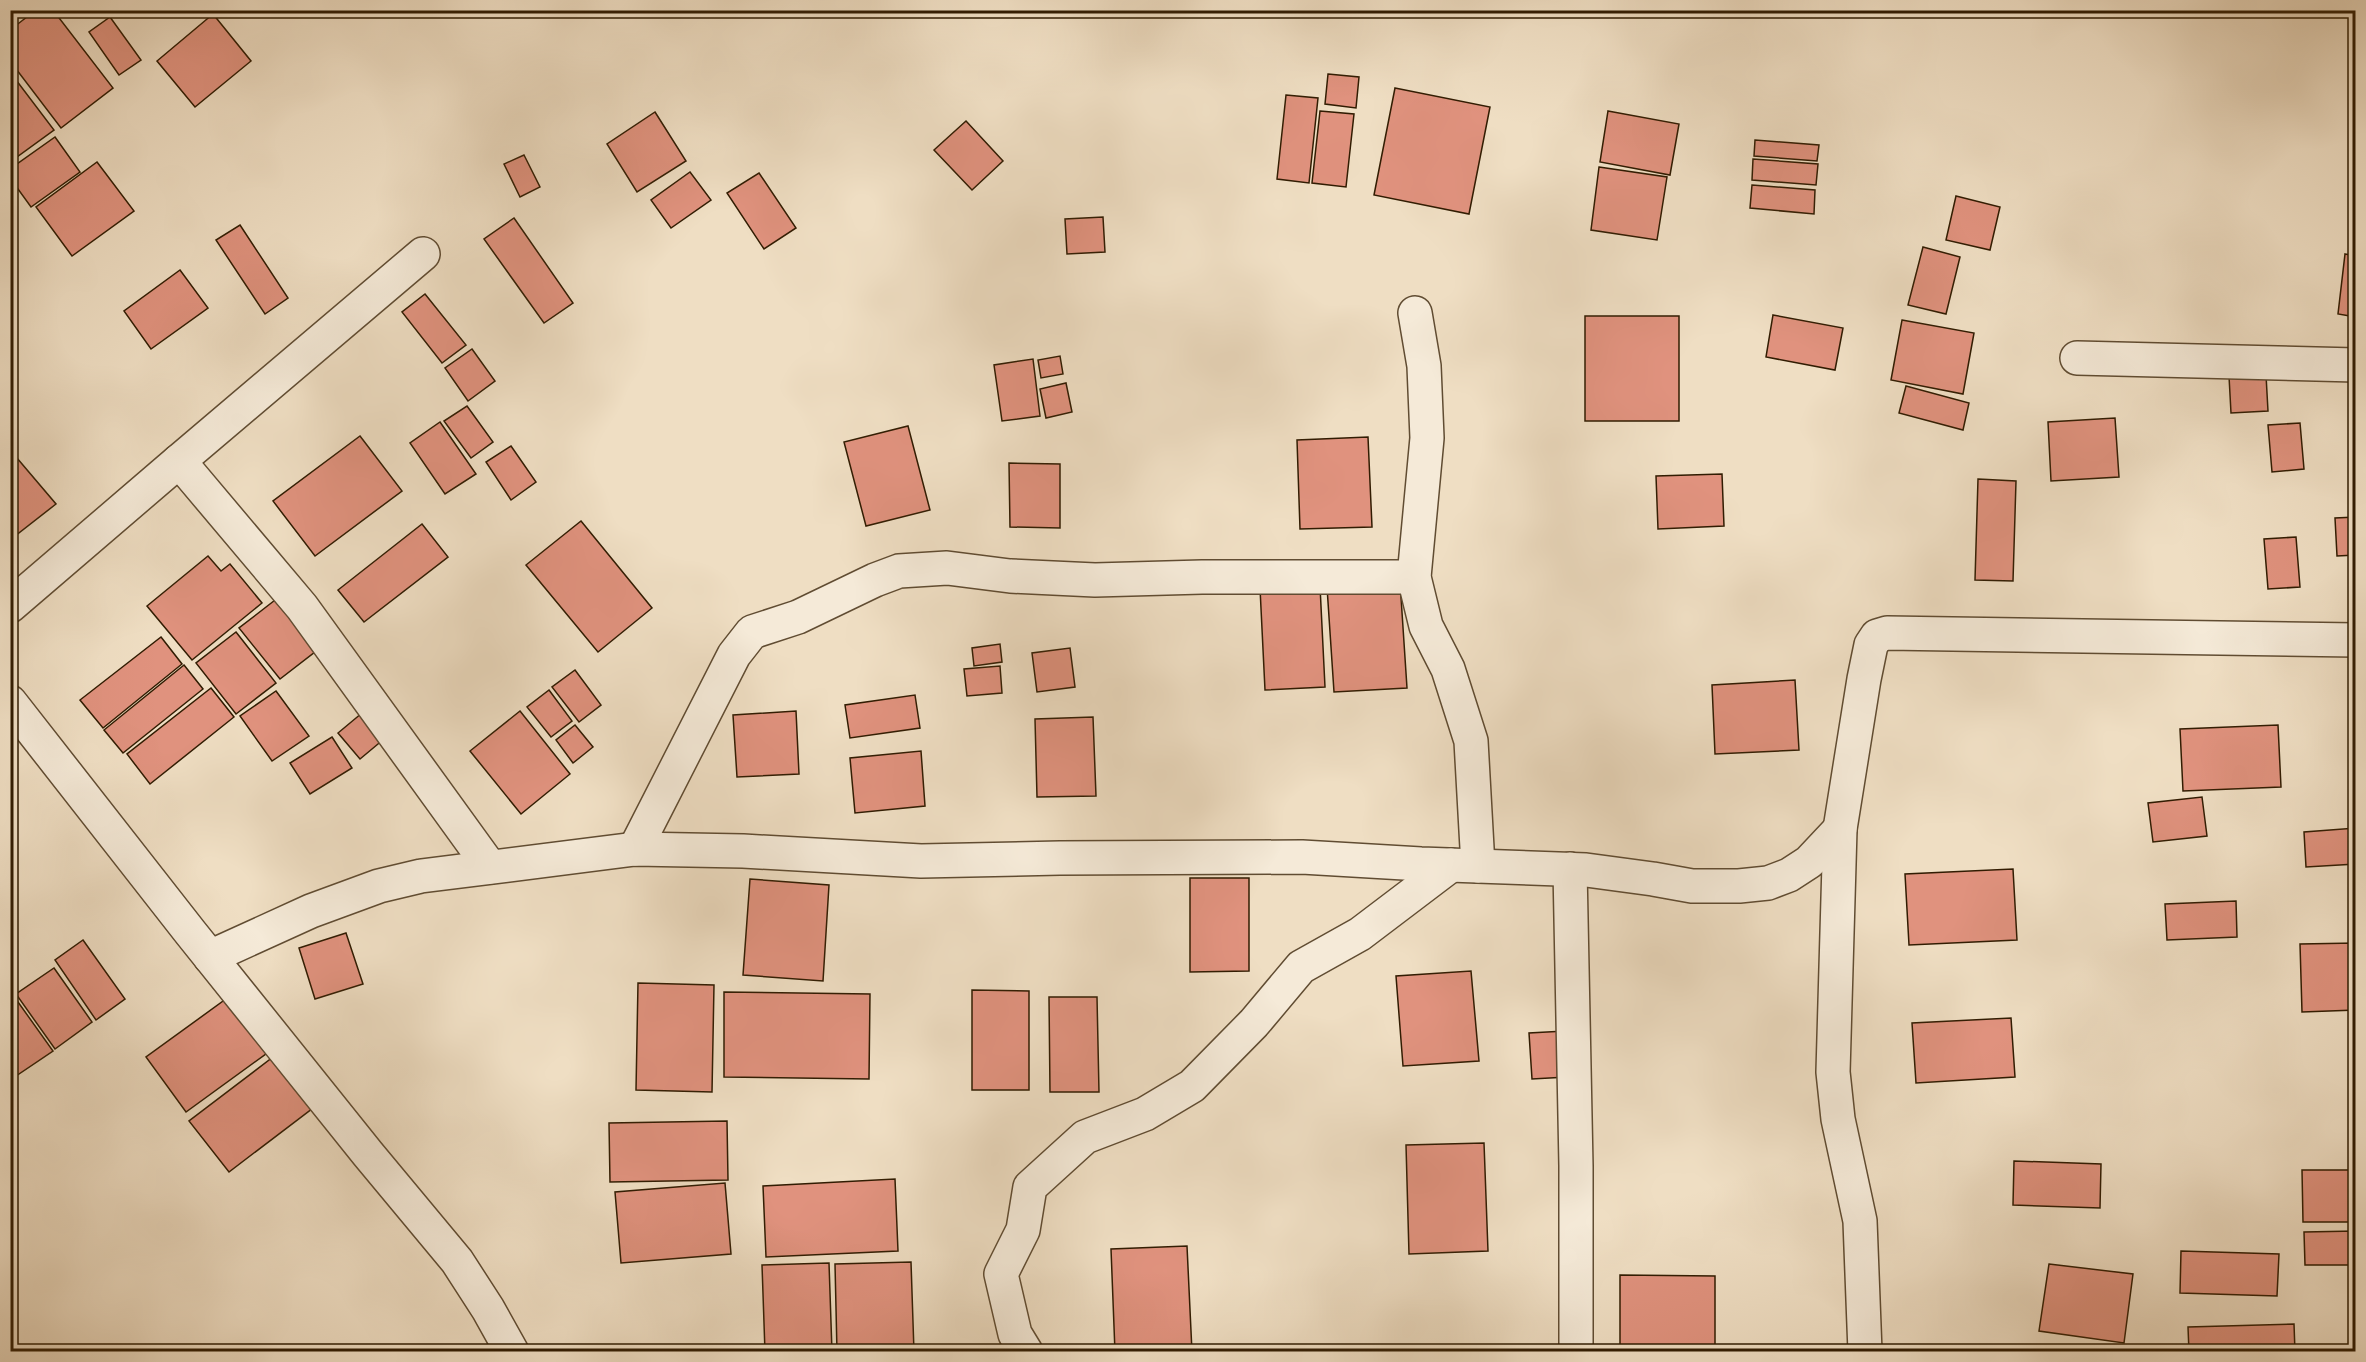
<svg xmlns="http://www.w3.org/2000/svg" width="2366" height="1362" font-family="'Gentium Book Plus',serif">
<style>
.building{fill:#e0927e;stroke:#311c02;stroke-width:1.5}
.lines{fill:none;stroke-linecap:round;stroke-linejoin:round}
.street-casing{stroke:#604c32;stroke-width:36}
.street{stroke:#f5ead8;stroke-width:33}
</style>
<rect width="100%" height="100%" fill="#efdec3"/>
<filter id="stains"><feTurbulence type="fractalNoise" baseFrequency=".00333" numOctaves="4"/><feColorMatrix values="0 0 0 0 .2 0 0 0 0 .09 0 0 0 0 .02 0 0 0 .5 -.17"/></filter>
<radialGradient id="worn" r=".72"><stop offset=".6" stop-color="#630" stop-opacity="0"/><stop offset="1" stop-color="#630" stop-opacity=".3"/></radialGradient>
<g class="building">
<path d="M36 10H53L113 88 61 128 10 61V30Z"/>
<path d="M213 14 251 61 195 107 157 61Z"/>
<path d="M110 17 141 60 119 75 89 32Z"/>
<path d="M10 72 54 130 10 162Z"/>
<path d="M1328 74 1359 77 1356 108 1325 104Z"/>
<path d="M1395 88 1490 107 1469 214 1374 195Z"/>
<path d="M1286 95 1318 98 1309 183 1277 179Z"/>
<path d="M1320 111 1354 114 1346 187 1312 183Z"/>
<path d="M1608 111 1679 124 1670 175 1600 162Z"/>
<path d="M655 112 686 161 637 192 607 144Z"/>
<path d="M966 121 1003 161 972 190 934 150Z"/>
<path d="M55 137 80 172 31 207 10 178V169Z"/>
<path d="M1755 140 1819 145 1817 161 1754 156Z"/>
<path d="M524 155 540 187 520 197 504 164Z"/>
<path d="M1753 159 1818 164 1816 185 1752 180Z"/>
<path d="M97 162 134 211 72 256 36 207Z"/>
<path d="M1599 167 1667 177 1657 240 1591 230Z"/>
<path d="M690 172 711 200 671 228 651 200Z"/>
<path d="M759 173 796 228 764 249 727 193Z"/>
<path d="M1752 185 1815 190 1814 214 1750 208Z"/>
<path d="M1956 196 2000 207 1990 250 1946 240Z"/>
<path d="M1103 217 1105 252 1067 254 1065 219Z"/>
<path d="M514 218 573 303 544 323 484 239Z"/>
<path d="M240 225 288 298 265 314 216 240Z"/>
<path d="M1923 247 1960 257 1946 314 1908 305Z"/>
<path d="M2345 254 2356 256V317L2338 314Z"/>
<path d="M180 270 208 308 151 349 124 311Z"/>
<path d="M425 294 466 345 442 363 402 312Z"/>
<path d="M1773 315 1843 328 1835 370 1766 357Z"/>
<rect x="1585" y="316" width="94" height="105"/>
<path d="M1902 320 1974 333 1963 394 1891 380Z"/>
<path d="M472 349 495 381 468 401 445 368Z"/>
<path d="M1060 356 1063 374 1041 378 1038 360Z"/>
<path d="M1033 359 1040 416 1002 421 994 365Z"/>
<path d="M2266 375 2268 411 2231 413 2229 376Z"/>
<path d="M1066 383 1072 412 1046 418 1040 389Z"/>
<path d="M1906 386 1969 403 1963 430 1899 413Z"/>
<path d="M467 406 493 442 471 458 444 421Z"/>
<path d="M2115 418 2119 477 2051 481 2048 422Z"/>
<path d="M440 422 476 474 445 494 410 443Z"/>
<path d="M2300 423 2304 469 2272 472 2268 425Z"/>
<path d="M908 426 930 510 866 526 844 442Z"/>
<path d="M360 436 402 491 315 556 273 501Z"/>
<path d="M1368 437 1372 527 1300 529 1297 440Z"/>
<path d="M511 446 536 482 511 500 486 462Z"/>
<path d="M11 451 56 504 15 536 10 531Z"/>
<path d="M1009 463 1060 464V528L1010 527Z"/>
<path d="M1722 474 1724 526 1658 529 1656 476Z"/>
<path d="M1978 479 2016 481 2013 581 1975 580Z"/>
<path d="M2356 517V555L2337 556 2335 518Z"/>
<path d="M581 521 652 608 598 652 526 565Z"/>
<path d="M422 524 448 557 364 622 338 590Z"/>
<path d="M2296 537 2300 587 2268 589 2264 539Z"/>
<path d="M208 556 221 571 230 564 262 603 192 660 147 606Z"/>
<path d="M1400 582 1407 688 1334 692 1327 587Z"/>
<path d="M1320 586 1325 687 1265 690 1260 588Z"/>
<path d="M279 597 320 648 280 679 239 628Z"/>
<path d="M236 632 276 683 236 714 196 663Z"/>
<path d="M161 637 182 664 103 728 80 700Z"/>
<path d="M1000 644 1002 662 974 666 972 648Z"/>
<path d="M1070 648 1075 687 1037 692 1032 653Z"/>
<path d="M184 665 203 689 123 753 104 730Z"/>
<path d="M1000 666 1002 693 967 696 964 669Z"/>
<path d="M575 670 601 705 579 722 552 687Z"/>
<path d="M1795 680 1799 750 1715 754 1712 685Z"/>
<path d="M211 688 234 717 150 784 127 754Z"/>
<path d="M549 690 572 721 551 737 527 707Z"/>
<path d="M276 691 309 736 272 761 240 716Z"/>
<path d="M915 695 920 728 850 738 845 705Z"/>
<path d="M368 708 390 734 360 759 338 733Z"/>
<path d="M520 711 570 774 521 814 470 751Z"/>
<path d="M796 711 799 774 737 777 733 715Z"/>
<path d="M1093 717 1096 796 1037 797 1035 719Z"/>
<path d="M575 725 593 747 573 763 556 740Z"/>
<path d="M2278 725 2281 787 2183 791 2180 729Z"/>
<path d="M332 737 352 768 310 794 290 763Z"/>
<path d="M921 751 925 806 855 813 850 758Z"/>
<path d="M2202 797 2207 836 2153 842 2148 803Z"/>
<path d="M2356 828V864L2306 867 2304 832Z"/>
<path d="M2013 869 2017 940 1909 945 1905 874Z"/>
<path d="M1190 878H1249V971L1190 972Z"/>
<path d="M750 879 829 885 823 981 743 975Z"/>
<path d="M2236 901 2237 937 2167 940 2165 904Z"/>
<path d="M346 933 363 984 315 999 299 948Z"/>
<path d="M83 940 125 999 96 1020 55 960Z"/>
<path d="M2356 943V1010L2302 1012 2300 944Z"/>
<path d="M54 968 92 1022 55 1049 16 994Z"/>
<path d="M1471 971 1479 1061 1403 1066 1396 976Z"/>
<path d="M638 983 714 985 712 1092 636 1090Z"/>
<path d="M972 990 1029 991V1090H972Z"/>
<path d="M724 992 870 994 869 1079 724 1077Z"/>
<path d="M13 995 53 1051 13 1078 10 1074V997Z"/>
<path d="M230 996 270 1051 186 1112 146 1057Z"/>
<path d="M1049 997H1097L1099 1092H1050Z"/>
<path d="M2011 1018 2015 1077 1916 1083 1912 1023Z"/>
<path d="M1565 1031 1567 1077 1532 1079 1529 1033Z"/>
<path d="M273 1057 313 1108 229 1172 189 1121Z"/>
<path d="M727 1121 728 1180 610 1182 609 1123Z"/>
<path d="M1484 1143 1488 1251 1409 1254 1406 1145Z"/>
<path d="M2014 1161 2101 1164 2100 1208 2013 1205Z"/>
<path d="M2302 1170H2351V1222H2303Z"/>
<path d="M895 1179 898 1251 766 1257 763 1186Z"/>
<path d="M725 1183 731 1254 621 1263 615 1192Z"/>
<path d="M2356 1231V1265H2305L2304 1232Z"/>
<path d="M1187 1246 1192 1352H1115L1111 1249Z"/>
<path d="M2181 1251 2279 1254 2277 1296 2180 1293Z"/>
<path d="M911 1262 914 1352H837L835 1264Z"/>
<path d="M829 1263 832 1352H765L762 1265Z"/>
<path d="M2049 1264 2133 1274 2124 1343 2039 1331Z"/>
<path d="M1620 1275 1715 1276V1352H1620Z"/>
<path d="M2294 1324 2295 1352H2189L2188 1327Z"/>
</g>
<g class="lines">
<defs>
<g id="street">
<path d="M423 254 179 461 302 607 490 867"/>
<path d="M1415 313 1424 366 1427 438 1414 577 1426 626 1448 669 1471 741 1478 866"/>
<path d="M2077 358 2356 365"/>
<path d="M10 606 179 461"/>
<path d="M10 702 190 932 368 1154 457 1261 488 1309 512 1352"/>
<path d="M635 849 734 655 752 632 798 617 875 580 899 571 947 568 1010 576 1095 580 1202 577H1414"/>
<path d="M1570 869 1576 1166V1352"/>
<path d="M210 957 311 911 379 886 421 876 635 849 743 851 921 861 1060 858 1302 857 1421 864 1586 870 1653 879 1692 886H1739L1768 883 1789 875 1809 862 1840 829"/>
<path d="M1026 1352 1015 1334 1001 1274 1023 1230 1030 1187 1085 1137 1145 1114 1192 1086 1254 1023 1301 967 1360 934 1451 865"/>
<path d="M1865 1352 1860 1221 1838 1119 1833 1072 1840 829 1864 679 1871 645 1877 636 1887 633 2356 640"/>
</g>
</defs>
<use href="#street" class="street-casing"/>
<use href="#street" class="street"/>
</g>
<rect width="2366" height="1362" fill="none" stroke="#efdec3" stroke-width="36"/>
<rect x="12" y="12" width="2342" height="1338" fill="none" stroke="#311c02" stroke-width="3"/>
<rect x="18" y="18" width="2330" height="1326" fill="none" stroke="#311c02" stroke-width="1.5"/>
<rect width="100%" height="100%" filter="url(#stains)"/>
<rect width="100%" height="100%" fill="url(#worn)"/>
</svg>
